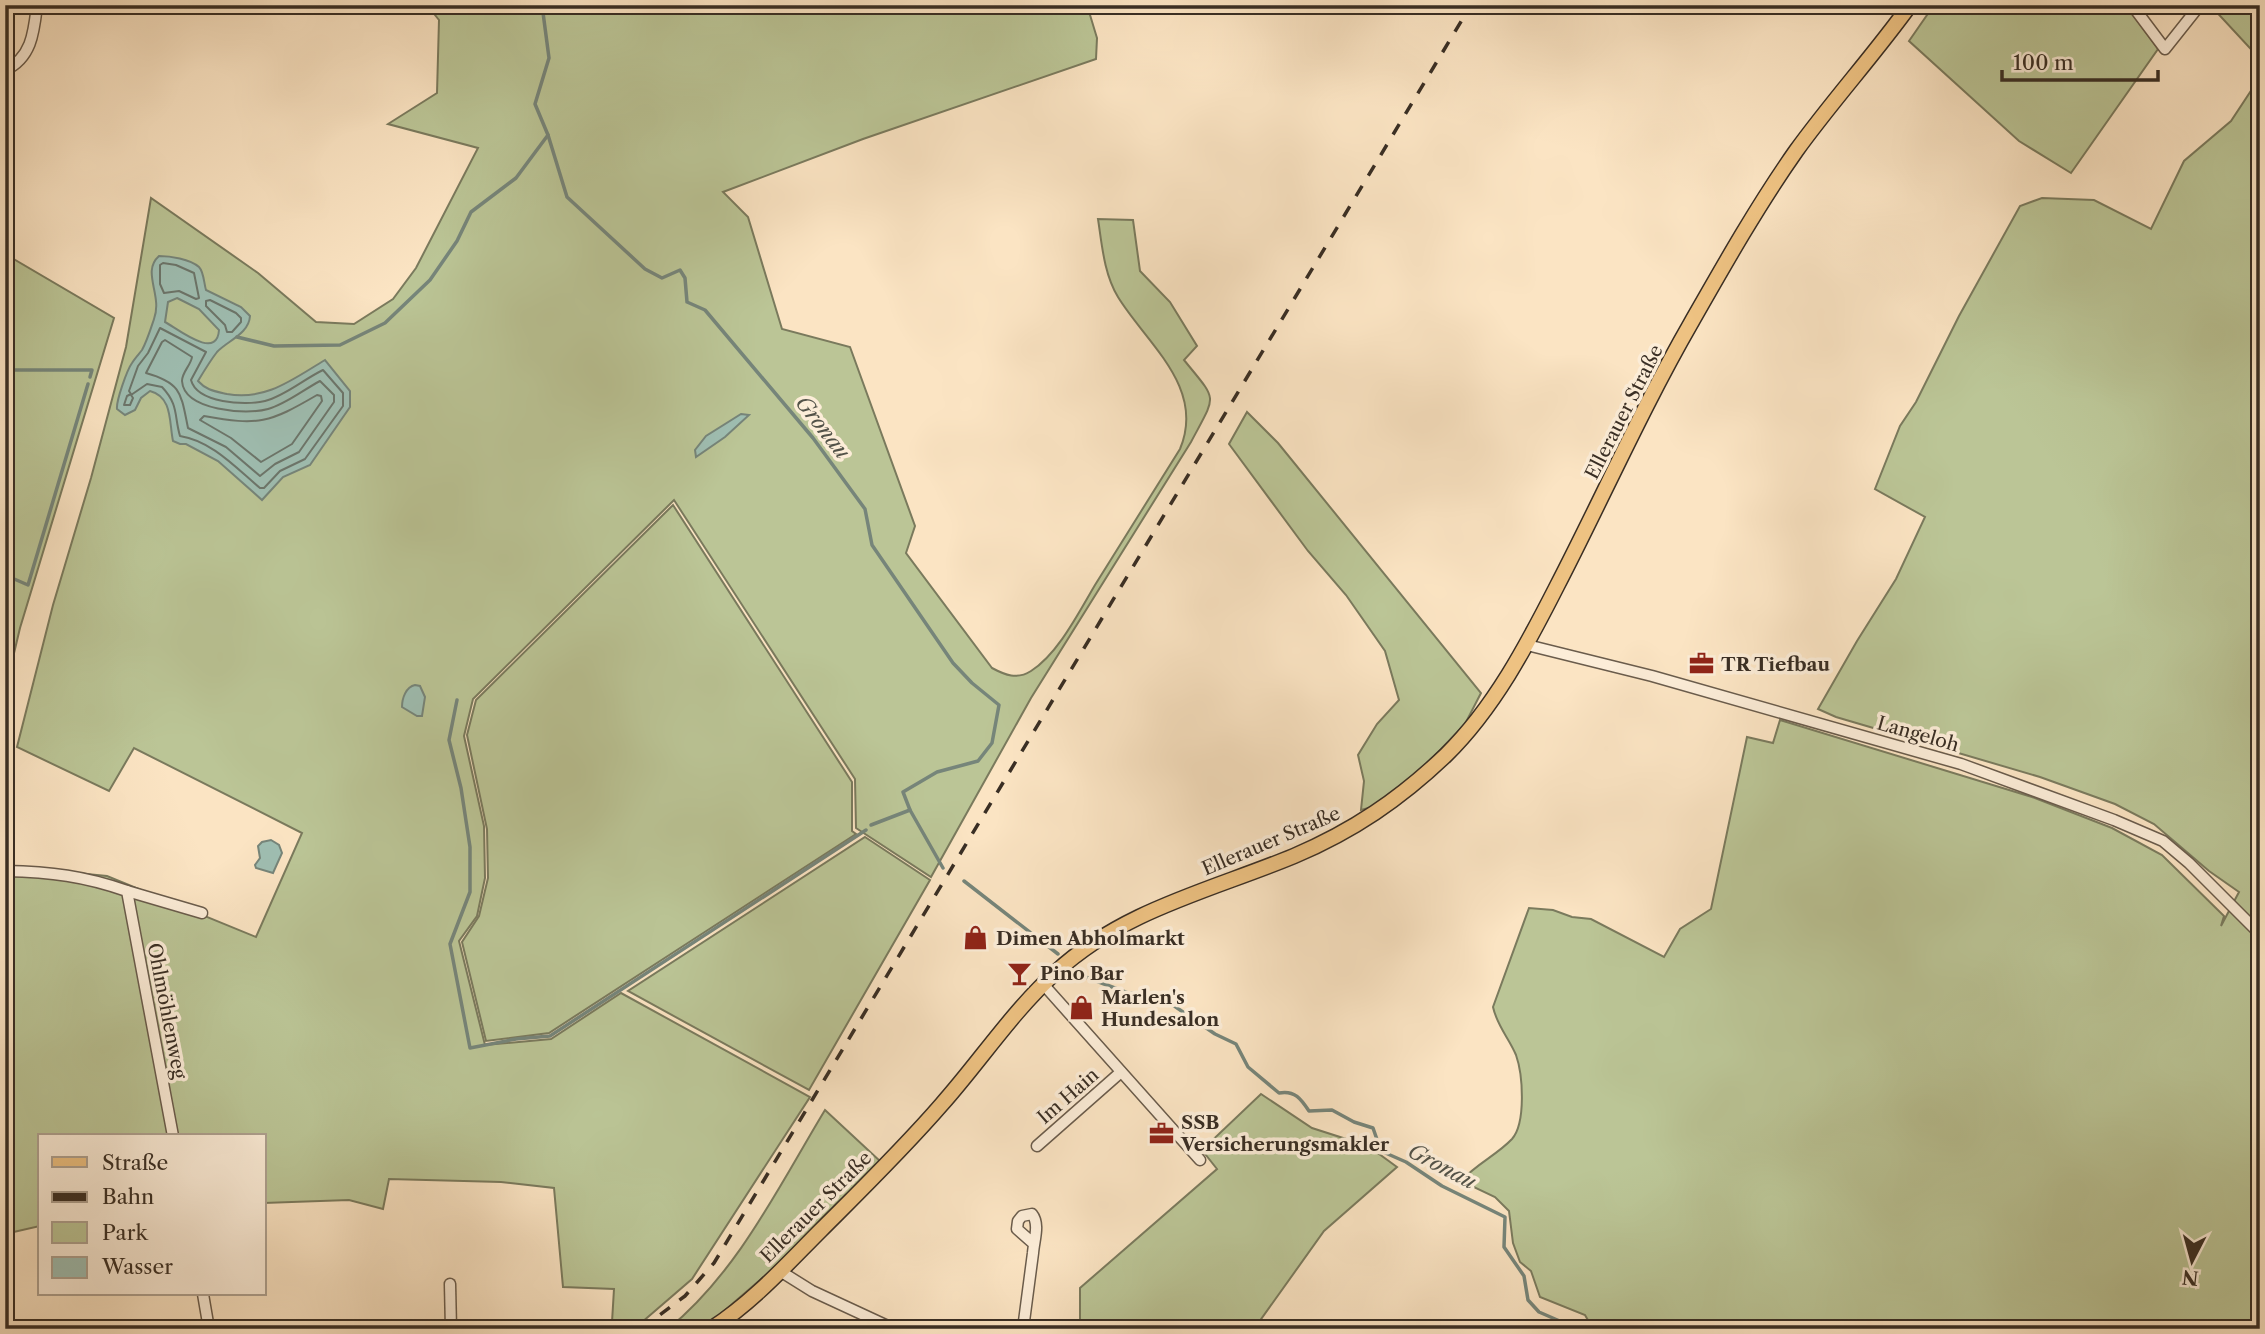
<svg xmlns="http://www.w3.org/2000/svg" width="2265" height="1334" font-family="'Libre Caslon Text',serif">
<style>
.green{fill:#bbc596;stroke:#7a7a5d;stroke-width:2}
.water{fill:#9fbfb3;stroke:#76857a;stroke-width:2;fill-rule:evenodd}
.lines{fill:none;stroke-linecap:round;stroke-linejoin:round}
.shore{stroke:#6c766c;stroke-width:2}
.stream{stroke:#76857a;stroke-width:3.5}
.minor-casing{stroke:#6a5c4c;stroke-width:13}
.major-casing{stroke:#392e24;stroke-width:17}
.minor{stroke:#fcedd8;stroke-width:10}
.major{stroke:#eec282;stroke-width:14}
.rail{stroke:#392e24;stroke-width:3.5;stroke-dasharray:12 12;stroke-linecap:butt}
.labels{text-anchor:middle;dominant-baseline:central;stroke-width:7;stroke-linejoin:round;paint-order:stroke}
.street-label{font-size:19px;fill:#392e24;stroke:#fcedd8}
.poi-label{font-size:19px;font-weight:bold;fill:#392e24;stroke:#fcedd8;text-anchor:start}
.water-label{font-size:21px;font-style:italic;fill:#525248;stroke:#fcedd8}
</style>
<rect width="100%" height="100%" fill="#fbe4c3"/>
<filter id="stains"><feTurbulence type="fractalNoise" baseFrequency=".00286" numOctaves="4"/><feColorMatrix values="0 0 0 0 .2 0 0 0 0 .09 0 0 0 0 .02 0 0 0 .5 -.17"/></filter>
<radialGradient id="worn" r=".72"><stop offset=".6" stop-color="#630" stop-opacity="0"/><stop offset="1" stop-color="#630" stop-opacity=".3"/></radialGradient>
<g class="green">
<path d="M427 5H1087L1097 38 1096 59 863 139 723 192 748 217 782 329 850 347 915 526 906 553 992 668C1005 675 1017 680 1031 671 1058 654 1079 612 1095 585 1123 540 1152 494 1180 449 1206 387 1146 343 1118 297 1104 274 1102 245 1098 219L1133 220 1140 271 1170 302 1197 346 1184 360C1218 402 1217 393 1191 442L1031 698 931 877 856 828 855 779 674 500 473 699 464 736 484 826 485 878 477 916 459 941 485 1045 551 1039 621 993 810 1097 692 1279 634 1329H603L593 1322H612L614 1289 563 1287 554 1188 501 1182 389 1179 383 1209 349 1200 264 1203V1136H40V1226L5 1234V866L107 876 256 937 302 833 134 748 109 791 17 747 53 605 91 478 126 347 151 198 258 273 316 322 354 324 393 299 416 268 478 148 388 124 437 93 439 20Z"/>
<path d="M1934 5H2126L2158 49 2071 173 2019 141 1909 41Z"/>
<path d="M2210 5H2260V59Z"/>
<path d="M2260 77V1329H1593L1585 1315 1540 1297 1531 1271 1520 1262 1513 1243 1509 1211 1495 1197 1461 1181C1476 1164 1497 1155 1512 1139 1526 1123 1523 1075 1516 1055 1509 1038 1497 1026 1493 1007L1529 908 1553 910 1572 917 1591 919 1664 957 1680 929 1711 909 1747 737 1773 743 1780 720 2032 797 2112 828 2162 855 2224 916 2221 926 2239 892 2209 871 2154 824 2115 804 2040 777 1836 717 1818 709 1857 641 1896 579 1925 517 1875 489 1900 426 1916 402 1959 316 2020 206 2042 198 2094 200 2151 229 2184 161 2231 121Z"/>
<path d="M5 254 114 318 20 628 5 691Z"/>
<path d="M1247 412 1278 443 1481 693 1465 724 1421 770 1376 806 1361 810 1364 781 1358 755 1377 724 1399 700 1385 651 1346 595 1308 551 1229 444Z"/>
<path d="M673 505 852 782V831L856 834 549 1033 486 1041 462 942 479 916 488 878 487 829 467 735 476 700Z"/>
<path d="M865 837 930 880 809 1090 628 991Z"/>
<path d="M1261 1094 1312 1128 1368 1146 1397 1167 1324 1231 1254 1329H1080V1288L1217 1169 1202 1150Z"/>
<path d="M825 1110 881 1162 781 1262 717 1317 697 1329H668C738 1272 779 1186 825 1110Z"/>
</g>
<g class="water">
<path d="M159 256C170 256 190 259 199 267 204 272 204 284 206 290L241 307 250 316C249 334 227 341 217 352 210 361 204 371 198 381 206 390 214 391 227 394 266 401 293 379 325 360L350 391V407L310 465 283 477 262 500 218 461 186 444H180L173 441C169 423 173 397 150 391L141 398 135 410 125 415 117 409C116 401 127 370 132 363 135 358 139 354 142 350 147 341 151 328 154 319 163 295 141 272 159 256ZM177 298 199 309 219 330C217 361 178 329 165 322L168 302Z"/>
<path d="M741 414 749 415 725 437 696 457 695 450 706 436Z"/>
<path d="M415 685 420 686 425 697 422 716H417L402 707C402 698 406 687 415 685Z"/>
<path d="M271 840 279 845 282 853 273 873 256 868 255 865 260 858 258 846 262 842Z"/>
</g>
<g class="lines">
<g class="shore">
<path d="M163 263 176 265 194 273 199 298 196 299 179 291 164 293 160 284V265Z"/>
<path d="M210 300 236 313 241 318V322L232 332H227L225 325 206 306V301Z"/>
<path d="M160 328 206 352 191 380C197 403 245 406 265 401 285 396 304 379 323 370L343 393V406L305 459 280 471 264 488H260C236 468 212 441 180 436 174 416 179 405 162 387L147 384 131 395 133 398 130 405H124L127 396 131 394 129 391 138 366 148 353Z"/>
<path d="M165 340 192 357C191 365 182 372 182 381 184 411 247 415 268 409 286 404 303 390 320 381L334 395V402L299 452 275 464 260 476 226 447 188 428C181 394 182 383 146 373L162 342Z"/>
<path d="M317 395 321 396 322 401 292 444 261 462 231 438 200 420 204 416C259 426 269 423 317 395Z"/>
</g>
<g class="stream">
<path d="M542 5 549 58 535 104 548 135 567 197 645 269 662 278 680 270 685 278 687 302 705 310 813 438 865 509 872 545 953 663 972 683 999 705 992 743 978 761 937 772 903 792 910 810 943 868"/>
<path d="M237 337 274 346 340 345 385 323 430 280 457 241 471 212 516 178 548 135"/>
<path d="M5 370H92L90 377"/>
<path d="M5 575 28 585 88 384"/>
<path d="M457 700 449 740 461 788 470 847V892L450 944 470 1048 516 1039 550 1036 866 830"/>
<path d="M871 825 910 810"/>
<path d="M964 881 1058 954"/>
<path d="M1074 970 1083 976 1128 993 1150 995 1167 1001 1215 1034 1236 1044 1248 1067 1279 1093C1295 1090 1301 1099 1309 1111L1332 1110 1354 1122 1373 1128 1381 1151 1406 1162 1442 1186 1505 1217 1504 1247 1524 1276 1528 1300 1539 1312 1578 1329"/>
</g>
<defs>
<g id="minor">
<path d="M2132 5 2165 49 2200 5"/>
<path d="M5 70C32 58 34 31 37 5"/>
<path d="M1527 645 1652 676 1961 764 2114 820 2163 841 2189 863 2260 934"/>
<path d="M5 871C51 872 84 876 127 891L173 1136"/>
<path d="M127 891 202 913"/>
<path d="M1043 984 1200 1160"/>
<path d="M1037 1146 1121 1072"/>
<path d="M780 1271 812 1291 894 1329"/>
<path d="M450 1284 451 1329"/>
<path d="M203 1294 209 1329"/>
<path d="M724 1320 738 1329"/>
<path d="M1023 1329 1033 1253C1034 1240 1040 1224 1032 1214L1022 1216 1018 1221 1017 1229 1034 1244"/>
</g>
<path id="major" d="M711 1329C753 1302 786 1265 821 1230 862 1189 904 1148 942 1104 981 1060 1012 1012 1056 972 1123 910 1212 890 1294 856 1353 831 1400 799 1446 755 1494 708 1527 645 1557 586 1602 499 1642 408 1691 323 1724 265 1758 205 1796 151 1832 101 1874 55 1910 5"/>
</defs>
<use href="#minor" class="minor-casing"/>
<use href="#major" class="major-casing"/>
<use href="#minor" class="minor"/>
<use href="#major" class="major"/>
<path class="rail" d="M641 1329 685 1296 714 1263 1471 5"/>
</g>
<defs>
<symbol id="office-bare" viewBox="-9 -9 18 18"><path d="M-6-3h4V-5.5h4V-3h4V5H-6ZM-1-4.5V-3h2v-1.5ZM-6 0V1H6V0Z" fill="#8f2418" stroke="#fcedd8" stroke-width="2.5" paint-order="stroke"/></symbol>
<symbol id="shop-bare" viewBox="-9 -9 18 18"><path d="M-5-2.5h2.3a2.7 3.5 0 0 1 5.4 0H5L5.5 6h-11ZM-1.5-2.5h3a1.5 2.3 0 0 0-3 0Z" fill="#8f2418" stroke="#fcedd8" stroke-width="2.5" paint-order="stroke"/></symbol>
<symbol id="bar-bare" viewBox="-9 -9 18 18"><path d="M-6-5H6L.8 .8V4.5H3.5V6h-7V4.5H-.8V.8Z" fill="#8f2418" stroke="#fcedd8" stroke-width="2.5" paint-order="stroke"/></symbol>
</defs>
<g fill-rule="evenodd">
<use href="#office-bare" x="1684" y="646" width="35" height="35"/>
<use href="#shop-bare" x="958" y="920" width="35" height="35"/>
<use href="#bar-bare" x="1002" y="956" width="35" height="35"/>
<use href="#shop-bare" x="1064" y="990" width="35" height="35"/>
<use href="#office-bare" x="1144" y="1116" width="35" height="35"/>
</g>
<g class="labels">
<g class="street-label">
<text transform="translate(1624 412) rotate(-63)">Ellerauer Straße</text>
<text transform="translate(1918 734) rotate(16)">Langeloh</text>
<text transform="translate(1271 841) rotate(-23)">Ellerauer Straße</text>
<text transform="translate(167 1011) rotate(79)">Ohlmöhlenweg</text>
<text transform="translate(1068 1096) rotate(-41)">Im Hain</text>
<text transform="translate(816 1207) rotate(-45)">Ellerauer Straße</text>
</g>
<g class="poi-label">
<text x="1721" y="664">TR Tiefbau</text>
<text x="996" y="938">Dimen Abholmarkt</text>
<text x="1040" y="973">Pino Bar</text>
<text x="1101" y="997">Marlen's<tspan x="1101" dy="22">Hundesalon</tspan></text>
<text x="1181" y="1122">SSB<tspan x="1181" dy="22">Versicherungsmakler</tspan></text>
</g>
<g class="water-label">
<text transform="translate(823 427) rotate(52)">Gronau</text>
<text transform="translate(1442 1166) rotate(28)">Gronau</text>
</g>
</g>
<rect width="2265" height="1334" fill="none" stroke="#fbe4c3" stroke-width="28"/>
<rect x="7" y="7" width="2251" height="1320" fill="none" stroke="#392e24" stroke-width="3.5"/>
<rect x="14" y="14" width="2237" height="1306" fill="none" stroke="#392e24" stroke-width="2"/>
<rect x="38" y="1134" width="228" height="161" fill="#fcedd8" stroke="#aea190" stroke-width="2"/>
<rect x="52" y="1157" width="35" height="10" fill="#eec282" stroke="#aea190" stroke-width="2"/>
<text x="102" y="1170" font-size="21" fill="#392e24">Straße</text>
<rect x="52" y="1192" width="35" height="10" fill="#392e24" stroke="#aea190" stroke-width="2"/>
<text x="102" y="1204" font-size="21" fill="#392e24">Bahn</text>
<rect x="52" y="1222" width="35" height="21" fill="#bbc596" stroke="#aea190" stroke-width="2"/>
<text x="102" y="1240" font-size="21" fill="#392e24">Park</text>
<rect x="52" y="1257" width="35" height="21" fill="#9fbfb3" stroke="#aea190" stroke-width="2"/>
<text x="102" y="1274" font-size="21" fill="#392e24">Wasser</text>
<g transform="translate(2192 1261) rotate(186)" stroke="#fcedd8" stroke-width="5" paint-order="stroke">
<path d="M0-5L12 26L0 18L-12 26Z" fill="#392e24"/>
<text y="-10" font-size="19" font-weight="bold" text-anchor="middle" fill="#392e24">N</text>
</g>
<path d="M2002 70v10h156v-10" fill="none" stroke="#392e24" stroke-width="3.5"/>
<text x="2013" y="70" font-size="21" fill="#392e24" stroke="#fcedd8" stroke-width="5" paint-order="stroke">100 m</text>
<rect width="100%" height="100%" filter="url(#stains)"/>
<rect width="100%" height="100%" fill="url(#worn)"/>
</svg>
